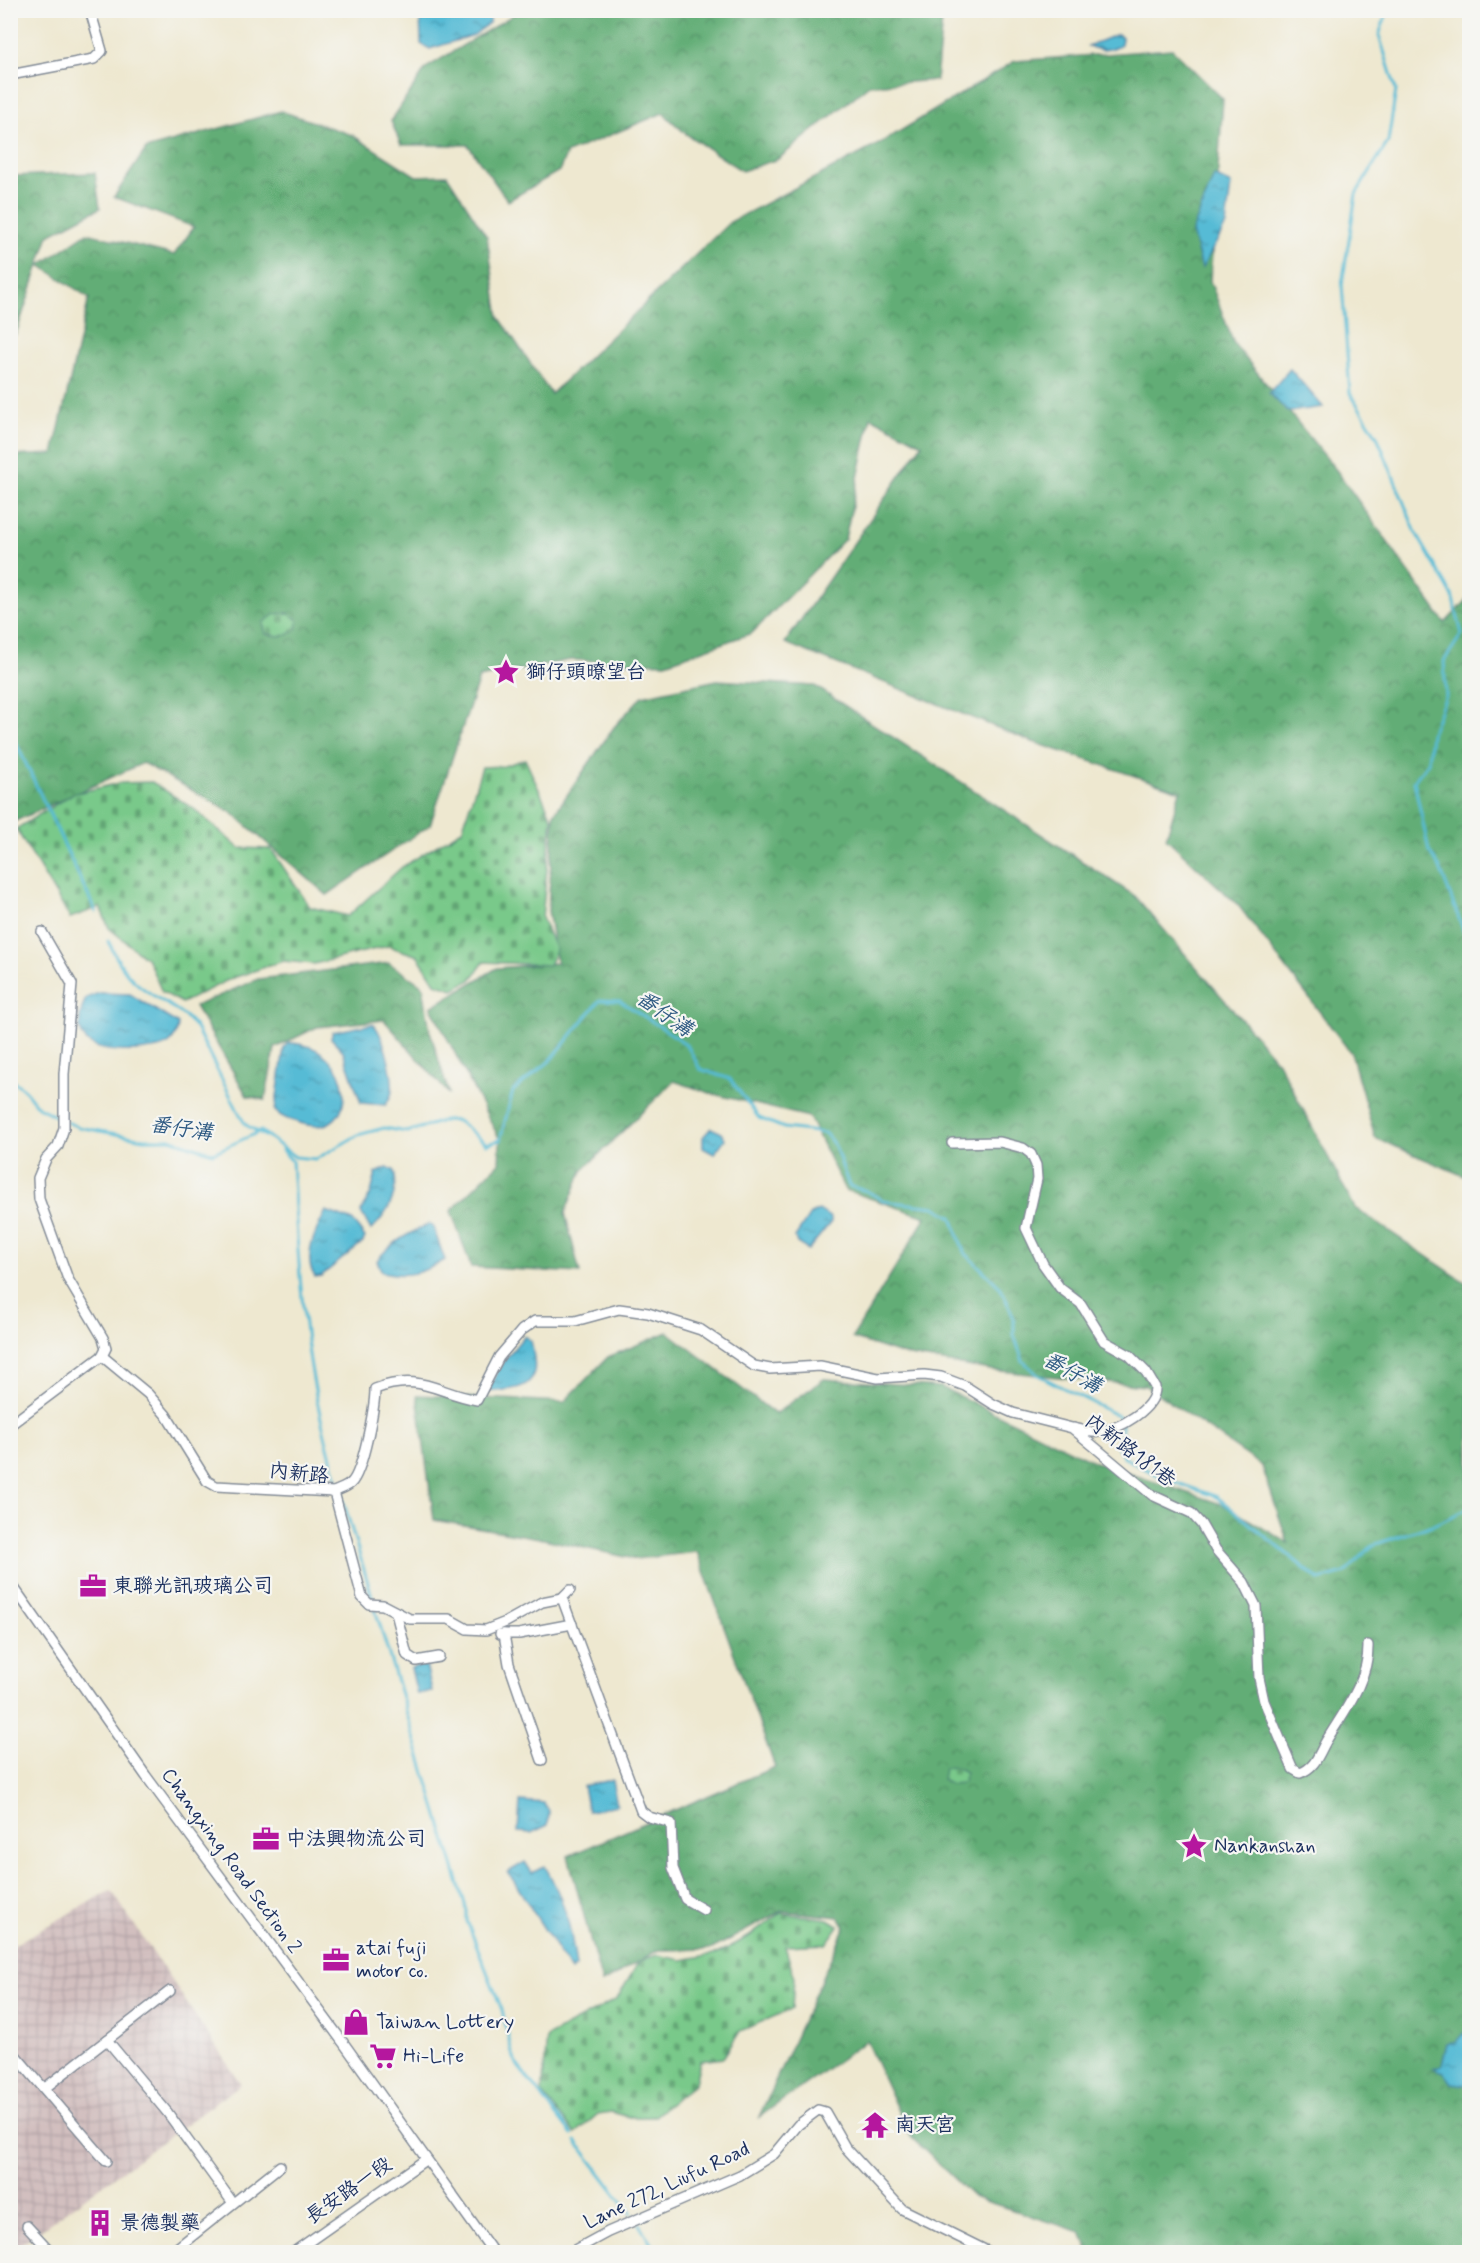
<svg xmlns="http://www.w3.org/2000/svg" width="1480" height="2263" font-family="Mynerve,'LXGW WenKai TC',sans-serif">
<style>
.industrial{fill:url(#industrial-grid)}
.forest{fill:url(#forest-crowns);stroke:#3e6e6a;stroke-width:1.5}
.cemetery{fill:url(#cemetery-stones);stroke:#4a7c74;stroke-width:1.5}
.water{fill:url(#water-ripples);stroke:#38759a;stroke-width:1.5}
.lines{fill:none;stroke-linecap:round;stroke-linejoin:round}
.stream{stroke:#56bbd5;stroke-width:3}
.minor-casing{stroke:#848c97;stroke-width:12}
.minor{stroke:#fff;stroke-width:9}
.labels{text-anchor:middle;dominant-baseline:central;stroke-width:4.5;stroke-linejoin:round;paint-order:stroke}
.poi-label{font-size:20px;fill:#1b2f5e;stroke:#f6f6f2;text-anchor:start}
.street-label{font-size:20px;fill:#1b2f5e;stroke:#f6f6f2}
.water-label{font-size:21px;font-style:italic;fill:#2d5982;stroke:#f6f6f2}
</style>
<defs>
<pattern id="industrial-grid" width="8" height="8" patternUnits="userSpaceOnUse" patternTransform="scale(1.5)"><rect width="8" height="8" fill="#d2bfbf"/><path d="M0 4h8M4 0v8" fill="none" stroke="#b4a4a7"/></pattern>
<pattern id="forest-crowns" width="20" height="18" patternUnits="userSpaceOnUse" patternTransform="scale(1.5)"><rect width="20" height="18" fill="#62ad76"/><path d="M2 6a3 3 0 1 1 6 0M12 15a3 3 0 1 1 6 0" fill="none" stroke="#508d64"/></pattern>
<pattern id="cemetery-stones" width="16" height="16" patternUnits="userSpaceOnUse" patternTransform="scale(1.5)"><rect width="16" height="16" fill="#79c98a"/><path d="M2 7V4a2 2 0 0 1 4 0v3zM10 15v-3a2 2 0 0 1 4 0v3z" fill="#62a474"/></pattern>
<pattern id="water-ripples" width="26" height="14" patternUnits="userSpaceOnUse" patternTransform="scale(1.5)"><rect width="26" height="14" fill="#56bbd5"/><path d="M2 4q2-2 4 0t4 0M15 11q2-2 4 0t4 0" fill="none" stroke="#4698b0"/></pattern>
</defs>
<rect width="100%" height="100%" fill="#f6f6f2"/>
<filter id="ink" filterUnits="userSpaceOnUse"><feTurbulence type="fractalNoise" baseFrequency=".0167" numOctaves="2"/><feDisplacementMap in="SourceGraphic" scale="12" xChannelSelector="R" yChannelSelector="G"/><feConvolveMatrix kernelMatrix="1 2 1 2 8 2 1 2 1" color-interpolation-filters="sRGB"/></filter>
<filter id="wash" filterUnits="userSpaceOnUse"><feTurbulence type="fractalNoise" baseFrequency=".008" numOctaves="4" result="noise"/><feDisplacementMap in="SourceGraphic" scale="24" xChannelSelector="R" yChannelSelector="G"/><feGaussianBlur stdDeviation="1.35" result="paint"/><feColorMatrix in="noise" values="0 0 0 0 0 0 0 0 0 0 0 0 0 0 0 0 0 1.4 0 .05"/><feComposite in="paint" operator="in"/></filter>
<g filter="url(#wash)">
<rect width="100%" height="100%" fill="#eee8d0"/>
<path class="industrial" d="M111 1890 241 2084 10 2252V1947Z"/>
<g class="forest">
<path d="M521 10H943V11L936 80 869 85 778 159 742 171 686 134 663 113 567 153 559 171 508 201 468 145H401L391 121 426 68Z"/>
<path d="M1172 49 1223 99 1210 281 1234 344 1337 471 1445 623 1469 598V1178L1375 1138 1351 1053 1238 905 1166 838 1180 791 1033 742 785 643 922 444 871 417 845 539 752 633 666 663 570 660 479 678 430 825 327 895 231 812 143 763 11 823V456L53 454 89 298 40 265 87 233 174 255 194 227 114 197 146 149 281 111 352 135 416 176 447 175 487 237 499 317 551 394 730 222 879 144 1015 61Z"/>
<path d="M95 173 100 208 49 235 16 334 11 336V176Z"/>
<path d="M717 680 815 686 1135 896 1278 1062 1355 1208 1469 1285V2252H1089L1081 2232 973 2197 909 2135 866 2041 759 2117 845 1927 839 1917 782 1911 712 1949 658 1950 602 1983 568 1856 775 1767 697 1552 635 1559 539 1538 434 1520 417 1395 564 1402 608 1357 668 1332 775 1414 824 1379 941 1387 1095 1462 1224 1505 1288 1543 1262 1466 1146 1386 990 1370 904 1355 852 1338 926 1217 845 1190 809 1117 713 1094 674 1081 582 1171 565 1213 580 1273 471 1267 451 1211 499 1163 500 1140 431 1007 497 968 557 963 548 911 554 814 614 727 642 696Z"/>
<path d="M389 963 423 986 430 1031 449 1094 384 1020 317 1027 275 1048 265 1100 247 1096 195 1006 258 979Z"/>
</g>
<g class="cemetery">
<path d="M288 613 298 620 297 629C287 638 279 636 266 634L263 623 275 614Z"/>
<path d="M525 759 552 818 542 918 556 950 549 965 484 962 471 980 453 989 435 983 418 956 388 946 314 964 283 961 230 979 182 1003 162 992 148 960 109 928 100 907 70 918 16 829 72 794 120 783 152 782 193 808 239 848 271 849 310 907 348 916 402 867 462 830 482 767 504 766Z"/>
<path d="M954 1767 966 1772 963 1783 950 1784 942 1780 944 1768Z"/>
<path d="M781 1913 828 1919 839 1926 826 1944 785 1946 794 1977 792 2009 740 2031 723 2058 700 2061 695 2083 654 2117H629L611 2112 598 2114 575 2134 542 2093 547 2037 617 1999 639 1961 657 1955 682 1960 719 1953 748 1937Z"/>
</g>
<g class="water">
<path d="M420 11H490V22L474 35 430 49 421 44Z"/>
<path d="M1118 34 1122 38 1121 44C1109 52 1101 51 1088 46Z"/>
<path d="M1214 176 1231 184 1226 225 1202 268 1192 232Z"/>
<path d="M1290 369 1323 407 1288 412 1269 393Z"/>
<path d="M99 993 130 994 178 1024C178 1031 174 1040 168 1044 159 1050 145 1050 136 1051 96 1053 66 1044 86 998Z"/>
<path d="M373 1024C384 1034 394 1077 392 1092 391 1096 388 1101 386 1105L361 1103 343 1051 331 1038 333 1032Z"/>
<path d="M289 1043C357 1044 363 1143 300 1123 290 1120 282 1118 275 1111L284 1048Z"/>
<path d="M711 1128 722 1133 725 1139 714 1154 703 1148V1137Z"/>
<path d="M387 1168 394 1170C399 1194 388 1214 371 1230L361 1212 371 1193 376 1173Z"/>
<path d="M819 1210 831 1218V1222L808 1250 797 1243 795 1237 810 1214Z"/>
<path d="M326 1211 353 1221 365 1237 363 1242 321 1276 315 1277C302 1257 316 1230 326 1211Z"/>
<path d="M429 1224 433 1227 445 1260C422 1273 408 1278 382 1272L377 1261C389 1243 410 1233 429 1224Z"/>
<path d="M524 1336 531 1341C535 1361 541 1382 516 1388 506 1390 498 1392 488 1390L503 1362Z"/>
<path d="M426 1665 432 1691 417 1694 411 1668Z"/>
<path d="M612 1780 617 1805 588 1811 583 1786Z"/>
<path d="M520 1801 544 1803 549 1811 548 1825 531 1833 518 1832Z"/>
<path d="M525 1862 532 1873 545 1866C565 1902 571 1926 576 1967L571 1971 508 1872Z"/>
<path d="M1465 2033 1470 2035 1469 2081 1466 2085 1452 2083 1444 2072 1434 2068 1442 2065 1447 2043 1456 2042Z"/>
</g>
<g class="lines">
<g class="stream">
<path d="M1388 10 1379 35 1396 90 1388 142 1356 194 1342 285 1350 393 1377 436 1416 533 1452 595 1462 634 1444 661 1446 696 1431 734 1428 762 1414 781 1429 851 1440 868 1470 948"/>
<path d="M10 730 96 912"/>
<path d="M108 941C115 955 122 969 133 980 152 999 179 1006 196 1028L242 1119 246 1125 265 1136"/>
<path d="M10 1079 23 1088 38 1107 61 1119"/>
<path d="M67 1122 78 1127 144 1139H170L213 1153 261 1131 295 1157 316 1159 358 1135 384 1128 407 1132 446 1120 458 1121 487 1144 500 1140 513 1091 550 1061 600 1000 620 1001 676 1037 688 1047 700 1069 730 1079 759 1118 784 1128 825 1133 835 1146 849 1186 867 1191 884 1201 935 1207 952 1217 964 1252 1000 1287 1009 1306 1014 1319V1335L1023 1361 1038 1375 1120 1417 1122 1435 1116 1444 1125 1458 1163 1478 1217 1497 1319 1580 1345 1573 1373 1545 1433 1525 1470 1508"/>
<path d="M282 1150 292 1161C297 1234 300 1307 313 1379 326 1454 352 1527 373 1600"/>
<path d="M375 1609 467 1911V1921L502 2010 512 2053 518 2066 572 2135"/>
<path d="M576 2141 631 2213"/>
<path d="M639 2224 656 2252"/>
</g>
</g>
</g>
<g filter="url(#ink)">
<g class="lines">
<defs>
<g id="minor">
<path d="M10 75 94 59 102 51 90 10"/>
<path d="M42 932 72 984 64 1074V1128L58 1146 46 1159 38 1178 39 1199 68 1279 103 1338 106 1348 102 1356"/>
<path d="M952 1143 1000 1142 1023 1148 1031 1154 1036 1165 1037 1179 1026 1228 1043 1264 1060 1288 1081 1304 1104 1341 1129 1355 1146 1372 1155 1387C1156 1409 1118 1430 1098 1432 1091 1433 1082 1430 1074 1428"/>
<path d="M10 1425 102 1356 148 1394 166 1415 207 1481 216 1486 334 1492 362 1597 369 1604 383 1605 410 1619H449L467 1629 486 1630 506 1622 542 1602 562 1598 570 1590"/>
<path d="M334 1492C340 1489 347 1487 351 1483 363 1472 375 1406 375 1389 420 1372 437 1393 477 1400L499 1357 522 1330 535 1321H575L619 1309 648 1313 701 1330 754 1366 770 1369 820 1366 878 1378 924 1375 941 1377 965 1386 993 1404 1013 1413 1072 1428 1152 1495 1191 1513 1201 1524 1216 1550 1244 1582 1256 1606 1259 1678 1264 1701 1293 1769 1300 1773C1317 1767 1319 1752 1328 1738 1345 1710 1369 1679 1368 1645"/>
<path d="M10 1582 146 1776 345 2045 493 2252"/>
<path d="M562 1598 641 1811 649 1817 671 1823 673 1868 685 1899 704 1910"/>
<path d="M396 1613 407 1655 416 1661 439 1657"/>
<path d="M500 1634H519L572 1624"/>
<path d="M504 1634 509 1664 542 1760"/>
<path d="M107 2040 167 2112 233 2203"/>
<path d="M10 2049 106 2161"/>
<path d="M45 2088 170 1991"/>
<path d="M27 2226 51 2252"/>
<path d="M172 2252 280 2166"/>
<path d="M294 2252 425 2160"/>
<path d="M571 2252 608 2232 740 2175 774 2154 798 2125 818 2110 825 2112 845 2147 902 2209 989 2252"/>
</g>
</defs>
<use href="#minor" class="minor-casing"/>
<use href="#minor" class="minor"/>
</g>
</g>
<defs>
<symbol id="sight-bare" viewBox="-9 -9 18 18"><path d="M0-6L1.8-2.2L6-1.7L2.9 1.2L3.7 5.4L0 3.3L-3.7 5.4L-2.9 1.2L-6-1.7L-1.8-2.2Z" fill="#b5179e" stroke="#f6f6f2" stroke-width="2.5" paint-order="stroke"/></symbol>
<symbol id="office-bare" viewBox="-9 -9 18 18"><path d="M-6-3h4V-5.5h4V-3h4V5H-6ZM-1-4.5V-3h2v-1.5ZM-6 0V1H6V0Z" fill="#b5179e" stroke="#f6f6f2" stroke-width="2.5" paint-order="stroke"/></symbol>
<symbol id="shop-bare" viewBox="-9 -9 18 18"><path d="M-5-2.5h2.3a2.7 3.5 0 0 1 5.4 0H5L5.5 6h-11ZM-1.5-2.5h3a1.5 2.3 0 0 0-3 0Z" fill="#b5179e" stroke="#f6f6f2" stroke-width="2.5" paint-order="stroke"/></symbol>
<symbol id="supermarket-bare" viewBox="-9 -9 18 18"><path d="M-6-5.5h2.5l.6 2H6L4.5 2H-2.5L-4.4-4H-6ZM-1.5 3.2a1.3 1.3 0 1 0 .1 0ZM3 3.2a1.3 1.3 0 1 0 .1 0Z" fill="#b5179e" stroke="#f6f6f2" stroke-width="2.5" paint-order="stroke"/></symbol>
<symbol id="temple-bare" viewBox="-9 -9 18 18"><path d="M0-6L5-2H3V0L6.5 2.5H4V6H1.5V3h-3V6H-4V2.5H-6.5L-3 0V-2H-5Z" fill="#b5179e" stroke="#f6f6f2" stroke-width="2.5" paint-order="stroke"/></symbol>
<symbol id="building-bare" viewBox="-9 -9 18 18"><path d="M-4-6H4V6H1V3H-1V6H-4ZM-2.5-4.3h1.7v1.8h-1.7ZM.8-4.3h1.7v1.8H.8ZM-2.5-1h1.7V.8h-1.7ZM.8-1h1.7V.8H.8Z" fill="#b5179e" stroke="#f6f6f2" stroke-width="2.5" paint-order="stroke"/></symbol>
</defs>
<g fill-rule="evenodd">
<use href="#sight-bare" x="487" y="653" width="38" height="38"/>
<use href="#office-bare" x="74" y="1567" width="38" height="38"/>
<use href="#office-bare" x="247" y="1820" width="38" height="38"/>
<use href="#sight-bare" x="1175" y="1827" width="38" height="38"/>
<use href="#office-bare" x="317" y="1941" width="38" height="38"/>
<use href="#shop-bare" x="337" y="2003" width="38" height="38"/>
<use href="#supermarket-bare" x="364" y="2037" width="38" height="38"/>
<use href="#temple-bare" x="856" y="2106" width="38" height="38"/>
<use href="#building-bare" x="81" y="2204" width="38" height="38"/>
</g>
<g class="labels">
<g class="poi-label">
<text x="526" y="672">獅仔頭暸望台</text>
<text x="113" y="1586">東聯光訊玻璃公司</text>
<text x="286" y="1839">中法興物流公司</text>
<text x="1214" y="1846">Nankanshan</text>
<text x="356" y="1948">atai fuji<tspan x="356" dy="23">motor co.</tspan></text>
<text x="376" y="2022">Taiwan Lottery</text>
<text x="403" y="2056">Hi-Life</text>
<text x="895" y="2125">南天宮</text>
<text x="120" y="2223">景德製藥</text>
</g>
<g class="street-label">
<text transform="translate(1130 1451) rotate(37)">內新路181巷</text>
<text transform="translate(299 1474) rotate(6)">內新路</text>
<text transform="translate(231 1861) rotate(54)">Changxing Road Section 2</text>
<text transform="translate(667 2186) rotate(-25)">Lane 272, Liufu Road</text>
<text transform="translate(349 2191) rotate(-35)">長安路一段</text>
</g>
<g class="water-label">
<text transform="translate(664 1014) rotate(35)">番仔溝</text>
<text transform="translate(181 1129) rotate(8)">番仔溝</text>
<text transform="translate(1072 1373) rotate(29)">番仔溝</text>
</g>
</g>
<rect width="1480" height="2263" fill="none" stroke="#f6f6f2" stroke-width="36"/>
</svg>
